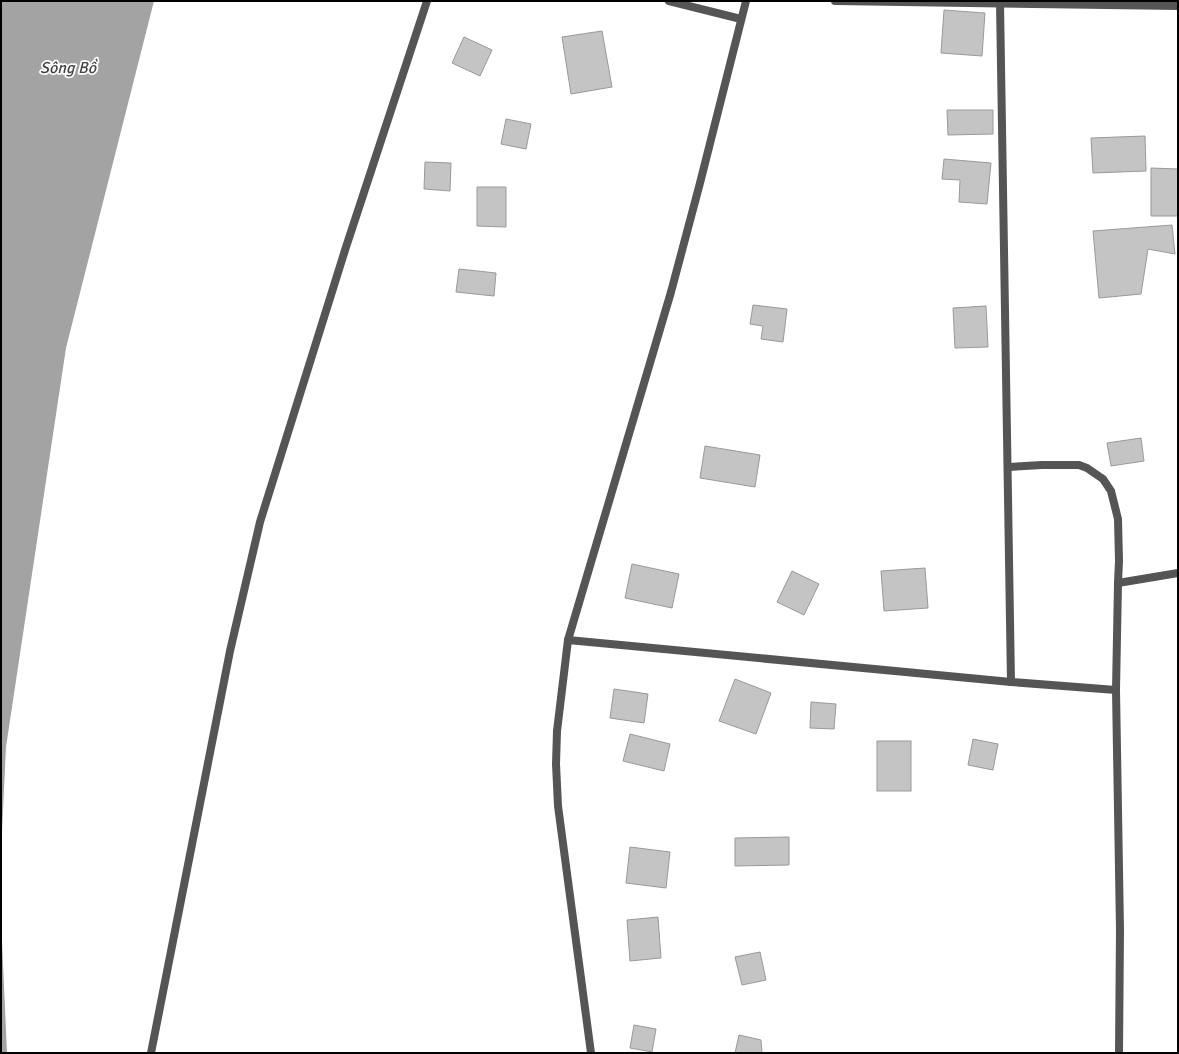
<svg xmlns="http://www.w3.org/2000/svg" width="1179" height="1054" font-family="Signika,sans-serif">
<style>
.water{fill:#a3a3a3}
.building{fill:#c4c4c4;stroke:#999}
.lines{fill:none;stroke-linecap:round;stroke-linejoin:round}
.minor{stroke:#555;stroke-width:8}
.labels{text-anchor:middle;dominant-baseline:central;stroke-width:3.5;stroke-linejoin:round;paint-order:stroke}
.water-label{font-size:16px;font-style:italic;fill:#444;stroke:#fff}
</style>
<rect width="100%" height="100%" fill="#fff"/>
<g class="water">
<path d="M1 1H154L66 348 6 747 1 853Z"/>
<path d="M1 918 7 1053H1Z"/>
</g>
<g class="building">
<path d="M944 10 985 13 982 56 941 53Z"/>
<path d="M602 31 612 87 571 94 562 37Z"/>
<path d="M464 37 492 50 480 76 452 63Z"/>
<path d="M947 110H993V134L948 135Z"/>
<path d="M506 119 531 124 526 149 501 144Z"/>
<path d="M1145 136 1146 171 1093 173 1091 138Z"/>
<path d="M944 159 991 163 987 204 959 202 960 180 942 179Z"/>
<path d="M425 162 451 163 450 191 424 189Z"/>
<path d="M1151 168 1178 169V216H1151Z"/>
<path d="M477 187H506V227L477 226Z"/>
<path d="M1172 225 1175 254 1148 249 1141 294 1099 298 1093 231Z"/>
<path d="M459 269 496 273 494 296 456 292Z"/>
<path d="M753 305 787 309 783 342 761 339 763 326 750 324Z"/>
<path d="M986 306 988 347 955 348 953 308Z"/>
<path d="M1141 438 1144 461 1111 466 1107 443Z"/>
<path d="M705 446 760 455 755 487 700 478Z"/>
<path d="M632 564 679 574 672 608 625 598Z"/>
<path d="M925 568 928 608 884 611 881 571Z"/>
<path d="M792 571 819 584 804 615 777 602Z"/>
<path d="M735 679 771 693 756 734 719 721Z"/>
<path d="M614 689 648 694 644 723 610 718Z"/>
<path d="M811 702 836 704 834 729 810 728Z"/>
<path d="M630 734 670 744 664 771 623 761Z"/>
<path d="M973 739 998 744 993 770 968 765Z"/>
<rect x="877" y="741" width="34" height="50"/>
<path d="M789 837V865L735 866V838Z"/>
<path d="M630 847 670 852 666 888 626 883Z"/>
<path d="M658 917 661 958 630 961 627 920Z"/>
<path d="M760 952 766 980 742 985 735 957Z"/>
<path d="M634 1025 656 1029 652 1052 630 1048Z"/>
<path d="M739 1035 761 1040 762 1053H735Z"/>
</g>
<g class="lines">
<g class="minor">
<path d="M669 1 741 19"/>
<path d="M835 1 1178 6"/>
<path d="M1000 3 1011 682"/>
<path d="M1009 467 1042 465H1079L1087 468 1103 479 1111 491 1118 519 1119 561 1118 583"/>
<path d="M568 640 1011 682 1116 690"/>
<path d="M151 1053 230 651 260 522 346 247 427 1"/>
<path d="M591 1053 558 806 556 764 557 731 568 640 671 292 700 183 746 1"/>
<path d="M1119 1053 1120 930 1116 690 1118 583 1178 573"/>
</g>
</g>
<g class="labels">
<g class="water-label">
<text x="68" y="68">Sông Bồ</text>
</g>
</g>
<rect width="1179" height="1054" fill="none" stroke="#000000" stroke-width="4"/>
</svg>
